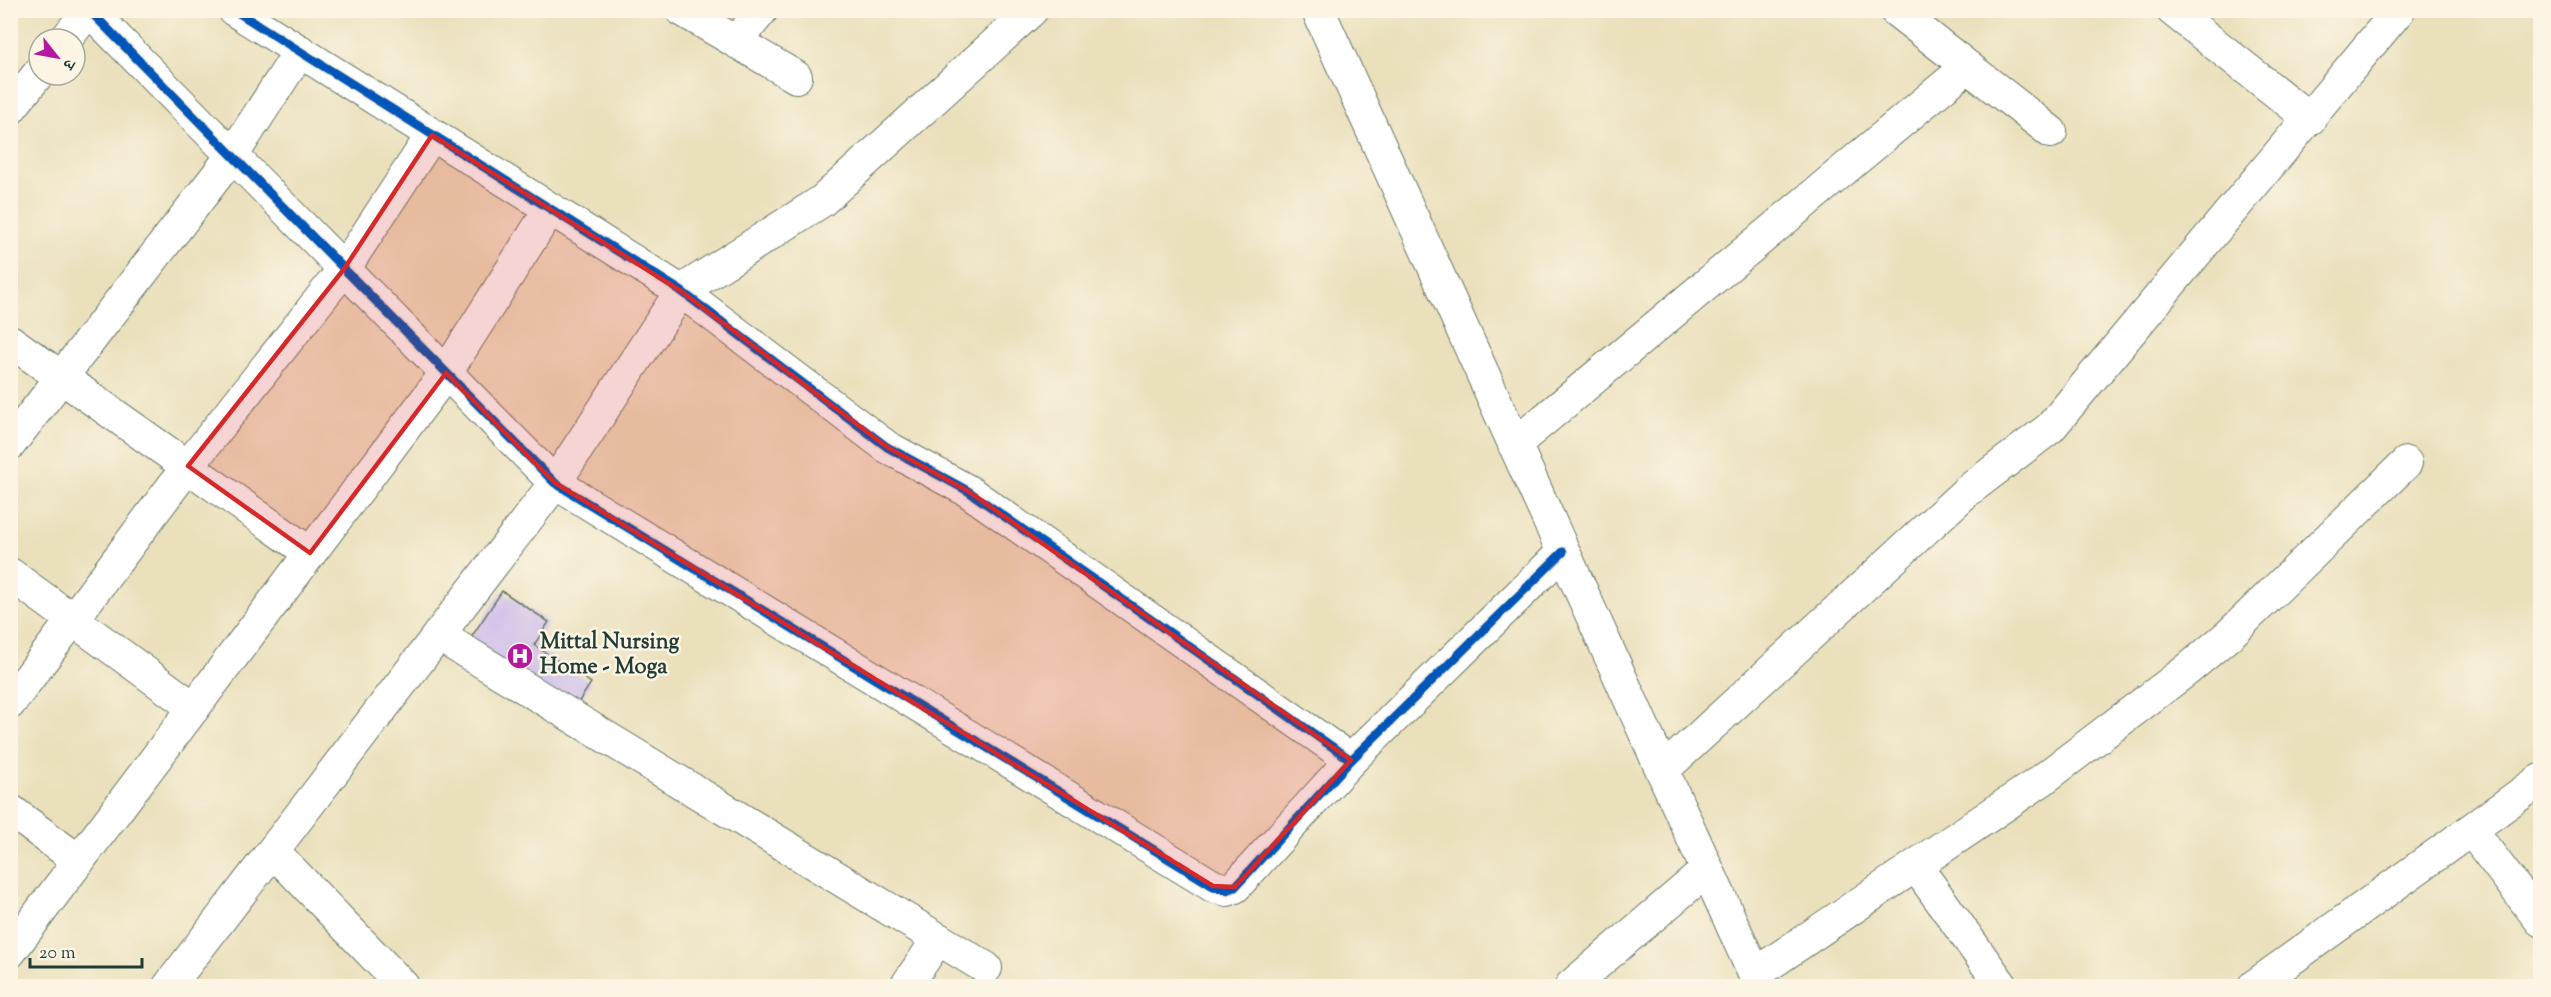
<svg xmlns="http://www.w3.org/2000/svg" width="2551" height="997" font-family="'Sorts Mill Goudy','Noto Serif Devanagari',serif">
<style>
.building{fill:#c8b7ea}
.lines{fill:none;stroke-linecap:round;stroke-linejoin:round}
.minor-casing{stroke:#667664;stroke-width:34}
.tertiary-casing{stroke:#667664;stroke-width:35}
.minor{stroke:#fff;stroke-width:32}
.tertiary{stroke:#fff;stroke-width:33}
.cycleway-casing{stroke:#fcf5e5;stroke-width:13}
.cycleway{stroke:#0057b8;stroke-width:9}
.marked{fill:#d62828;fill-opacity:0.2;stroke:#d62828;stroke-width:4.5;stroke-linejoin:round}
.labels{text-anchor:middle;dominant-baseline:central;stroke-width:5;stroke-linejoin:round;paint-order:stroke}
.poi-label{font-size:22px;font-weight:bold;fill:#1f3d34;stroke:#fcf5e5;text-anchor:start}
</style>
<rect width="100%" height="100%" fill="#fcf5e5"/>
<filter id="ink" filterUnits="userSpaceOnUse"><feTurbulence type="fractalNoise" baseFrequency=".0167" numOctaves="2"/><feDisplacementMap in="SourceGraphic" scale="12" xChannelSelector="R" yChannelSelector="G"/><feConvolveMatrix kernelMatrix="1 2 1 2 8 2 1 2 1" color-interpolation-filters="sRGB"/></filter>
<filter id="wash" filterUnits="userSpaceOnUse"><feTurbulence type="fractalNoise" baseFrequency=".008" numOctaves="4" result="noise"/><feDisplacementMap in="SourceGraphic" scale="24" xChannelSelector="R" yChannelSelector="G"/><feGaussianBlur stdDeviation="1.35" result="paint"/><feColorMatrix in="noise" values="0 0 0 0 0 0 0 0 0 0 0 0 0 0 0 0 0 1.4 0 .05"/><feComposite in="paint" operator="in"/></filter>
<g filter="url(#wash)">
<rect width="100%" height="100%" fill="#eae0bc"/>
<g id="blocks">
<path class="building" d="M502 591 549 622 534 645 591 683 570 715 466 645Z"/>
</g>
</g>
<g filter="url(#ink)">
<use href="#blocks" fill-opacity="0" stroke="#667664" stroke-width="1.5"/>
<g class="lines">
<defs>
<g id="minor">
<path d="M89 10 555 483 1213 886 1227 890 1235 887 1351 760 1563 552"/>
<path d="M234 10 681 291 887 447 968 491 1351 760"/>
<path d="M682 10 796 77"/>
<path d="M1895 10 2051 132"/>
<path d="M2172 10 2310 119"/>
<path d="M66 39 89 10"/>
<path d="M736 42 762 10"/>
<path d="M10 109 39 73"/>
<path d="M10 341 310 553"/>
<path d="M10 444 232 156 300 51"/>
<path d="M1514 445 1967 67"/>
<path d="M10 574 194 708"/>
<path d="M438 635 986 968"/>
<path d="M10 703 188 466 344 269 432 135"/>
<path d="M1662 771 1966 492 2050 428 2399 10"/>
<path d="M10 810 79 861"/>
<path d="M2471 830 2540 920"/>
<path d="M273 851 403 986"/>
<path d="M1916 866 2002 986"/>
<path d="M10 952 446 373 550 209"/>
<path d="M1755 974 2042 780 2187 670 2230 634 2406 463"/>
<path d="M169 986 555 483 681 291 822 201 1032 10"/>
<path d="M906 986 938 939"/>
<path d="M1571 986 1707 870"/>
<path d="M2254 986 2540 780"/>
</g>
<path id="tertiary" d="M1318 10 1760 986"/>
</defs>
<use href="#minor" class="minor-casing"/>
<use href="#tertiary" class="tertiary-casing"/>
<use href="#minor" class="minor"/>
<use href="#tertiary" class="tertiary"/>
<defs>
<g id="cycleway">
<path d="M89 10 555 483 1213 886 1227 890 1235 887 1351 760 1563 552"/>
<path d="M234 10 681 291 887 447 968 491 1351 760"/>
</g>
</defs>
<use href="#cycleway" class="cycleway-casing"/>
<use href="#cycleway" class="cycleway"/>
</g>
</g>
<path class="marked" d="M432 135 681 291 887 447 968 491 1351 760 1235 887 1213 886 555 483 446 373 310 553 188 466 344 269Z"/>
<defs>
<symbol id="hospital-disc" viewBox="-11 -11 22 22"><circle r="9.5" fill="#b5179e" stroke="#fcf5e5"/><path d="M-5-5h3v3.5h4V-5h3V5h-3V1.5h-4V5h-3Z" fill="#fff"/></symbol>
</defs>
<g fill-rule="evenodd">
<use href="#hospital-disc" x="505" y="641" width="30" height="30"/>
</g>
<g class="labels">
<g class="poi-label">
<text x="540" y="643">Mittal Nursing<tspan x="540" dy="25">Home - Moga</tspan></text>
</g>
</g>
<rect width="2551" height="997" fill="none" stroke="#fcf5e5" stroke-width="36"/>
<g transform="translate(57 57) rotate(121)"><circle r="28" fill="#fcf5e5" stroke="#a4ab9e" stroke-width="1.5"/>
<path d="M0-4.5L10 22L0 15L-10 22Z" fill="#b5179e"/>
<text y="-9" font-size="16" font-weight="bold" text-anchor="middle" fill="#1f3d34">उ</text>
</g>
<path d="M30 958v9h112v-9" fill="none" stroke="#1f3d34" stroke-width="3"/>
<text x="39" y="958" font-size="18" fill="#1f3d34" stroke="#fcf5e5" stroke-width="4.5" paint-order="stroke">20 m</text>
</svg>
